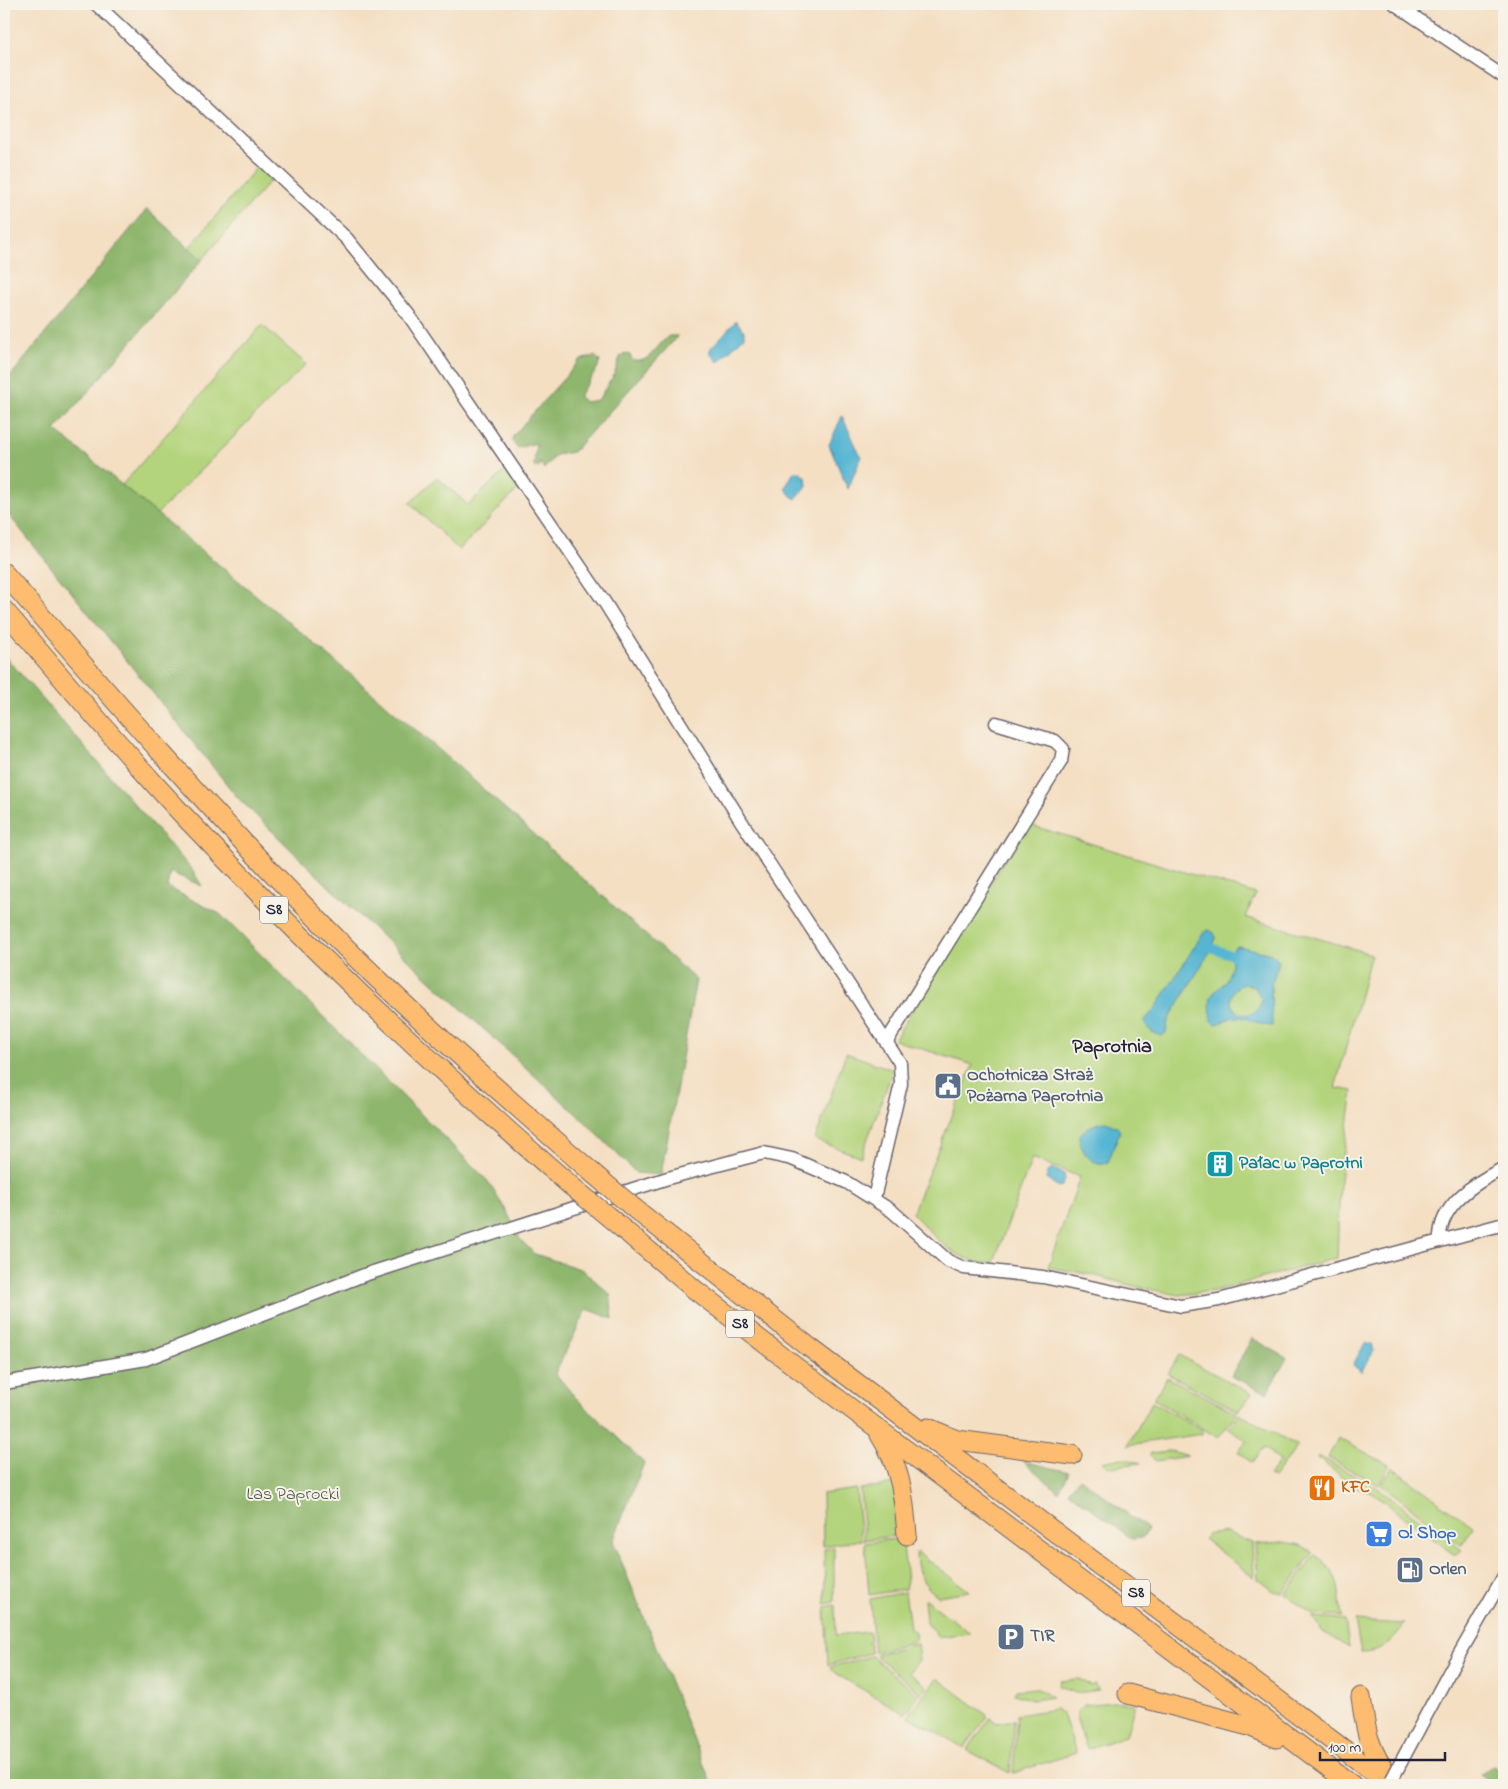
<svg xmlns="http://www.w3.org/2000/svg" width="1508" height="1789" font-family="'Indie Flower',sans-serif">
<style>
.green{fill:#b3d47c;stroke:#6a7b5c}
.forest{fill:#8eb66c;stroke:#586c54}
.water{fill:#55b5d3;stroke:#3c6c87;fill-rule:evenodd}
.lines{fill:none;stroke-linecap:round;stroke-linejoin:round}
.canal{stroke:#55b5d3;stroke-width:9}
.minor-casing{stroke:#6c646b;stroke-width:15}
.highway-casing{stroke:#6c646b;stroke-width:21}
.minor{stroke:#fff;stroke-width:12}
.highway{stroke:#fdbc6f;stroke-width:19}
.minor-bridge-casing{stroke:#6c646b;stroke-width:15;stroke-linecap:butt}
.highway-bridge-casing{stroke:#6c646b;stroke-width:21;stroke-linecap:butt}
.minor-bridge{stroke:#fff;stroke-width:12}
.highway-bridge{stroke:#fdbc6f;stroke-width:19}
.labels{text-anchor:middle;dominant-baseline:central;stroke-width:4;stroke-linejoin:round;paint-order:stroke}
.shield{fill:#f7f3e8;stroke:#62616f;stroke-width:1}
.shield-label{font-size:16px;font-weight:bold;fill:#22223b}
.service-label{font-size:18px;font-weight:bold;fill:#4e5e75;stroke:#f7f3e8;text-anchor:start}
.culture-label{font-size:18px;font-weight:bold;fill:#0d838f;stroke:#f7f3e8;text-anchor:start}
.food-label{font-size:18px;font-weight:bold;fill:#c56008;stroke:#f7f3e8;text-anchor:start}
.park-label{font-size:18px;fill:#4e574e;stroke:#f7f3e8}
.shop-label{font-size:18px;font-weight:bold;fill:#366cbe;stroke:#f7f3e8;text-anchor:start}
.quarter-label{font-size:20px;font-weight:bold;fill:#22223b;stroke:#f7f3e8}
</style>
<rect width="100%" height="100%" fill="#f7f3e8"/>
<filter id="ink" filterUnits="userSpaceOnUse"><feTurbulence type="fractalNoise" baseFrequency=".02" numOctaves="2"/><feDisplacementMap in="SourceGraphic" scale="10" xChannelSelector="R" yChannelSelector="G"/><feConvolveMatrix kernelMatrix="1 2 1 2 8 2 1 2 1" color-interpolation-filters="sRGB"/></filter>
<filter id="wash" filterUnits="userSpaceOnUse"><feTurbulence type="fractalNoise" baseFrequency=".0096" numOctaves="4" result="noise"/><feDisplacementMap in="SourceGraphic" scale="20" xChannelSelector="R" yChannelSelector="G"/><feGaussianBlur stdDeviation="1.12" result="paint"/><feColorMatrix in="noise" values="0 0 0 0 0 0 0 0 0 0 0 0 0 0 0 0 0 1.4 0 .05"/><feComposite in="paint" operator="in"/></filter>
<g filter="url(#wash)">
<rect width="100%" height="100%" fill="#f4dfc3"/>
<g class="green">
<path d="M261 162 275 175 202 260 189 248Z"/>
<path d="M262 325 306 364 157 514 122 485Z"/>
<path d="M509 467 521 486 459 550 410 503 437 477 468 505Z"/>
<path d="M1027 824 1256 894 1245 917 1371 954 1335 1088 1353 1091 1340 1180 1337 1258 1214 1291 1179 1295 1134 1286 1093 1275 1048 1267 1080 1177 1032 1158 993 1264C952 1261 939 1240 912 1213L973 1065 894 1040Z"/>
<path d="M846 1053 893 1070 861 1157 815 1140Z"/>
<path d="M1179 1355 1252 1394 1238 1411 1168 1374Z"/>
<path d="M1167 1377 1237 1413 1218 1438 1154 1399Z"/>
<path d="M1152 1402 1202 1430V1434L1128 1445Z"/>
<path d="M1239 1414 1298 1446 1273 1478 1269 1476 1280 1461 1264 1448 1252 1463 1238 1452 1247 1441 1229 1428Z"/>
<path d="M1338 1438 1389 1465 1379 1485 1328 1458Z"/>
<path d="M1170 1451 1188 1456 1156 1461 1150 1456V1453Z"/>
<path d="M1318 1456 1379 1489 1462 1550 1457 1554H1453L1372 1492 1358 1489 1317 1458Z"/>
<path d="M1122 1458 1141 1463 1110 1467 1103 1462Z"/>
<path d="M1392 1467 1474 1528 1461 1545 1382 1485Z"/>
<path d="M894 1484 901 1535 864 1540 860 1489Z"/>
<path d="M856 1489 861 1540 823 1546 822 1494Z"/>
<path d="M1226 1532 1252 1543 1254 1577 1204 1539 1207 1535Z"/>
<path d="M902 1538 907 1580 905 1589 869 1595 865 1543Z"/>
<path d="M1283 1542 1301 1545 1313 1553 1283 1593 1274 1591 1258 1579 1255 1544Z"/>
<path d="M834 1547V1602L825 1604 824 1549Z"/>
<path d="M916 1553H919L969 1591 938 1596C923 1586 916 1571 916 1553Z"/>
<path d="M1315 1555C1341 1574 1338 1587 1342 1617L1313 1615 1286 1594Z"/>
<path d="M905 1592 910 1628 915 1632 916 1641 874 1653 870 1599Z"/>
<path d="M924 1599H925L970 1633 937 1637 926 1620Z"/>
<path d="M835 1605 836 1635 869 1632 870 1641 867 1643H870L871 1653 828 1665 825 1607Z"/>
<path d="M1312 1618 1345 1620 1349 1648 1323 1632Z"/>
<path d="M1355 1621 1405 1624C1392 1640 1383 1653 1361 1653Z"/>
<path d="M917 1644 919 1660 909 1673 927 1686 921 1694 875 1655Z"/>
<path d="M872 1656 919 1696 905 1714 836 1674 830 1667Z"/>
<path d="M937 1678 988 1716 964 1748 908 1716Z"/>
<path d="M1079 1679 1092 1686 1094 1684 1099 1690 1076 1693 1058 1686 1060 1681Z"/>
<path d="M1036 1688 1052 1697 1032 1700 1014 1694 1016 1690Z"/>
<path d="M1113 1702 1135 1704 1126 1736 1087 1749 1077 1721V1712L1084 1705Z"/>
<path d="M1055 1709 1063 1714 1076 1753 1013 1773 1017 1715Z"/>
<path d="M990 1718 997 1723 1014 1720 1010 1773 967 1750Z"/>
</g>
<g class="forest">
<path d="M147 209 202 260 55 430 297 629 444 754 696 980 661 1175 636 1173 584 1121 347 904 238 798 4 509V384Z"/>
<path d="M669 336H678L573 452 556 455 544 469 540 462 539 468 534 467 536 443 517 448 512 441 513 436 580 360 595 356 600 361C597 374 584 384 579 397L585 402 598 400 614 375 620 357 624 353 630 355 632 360C649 366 657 344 669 336Z"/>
<path d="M4 655 192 870 202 886 170 872 167 887 220 914 487 1180 507 1212 520 1239 535 1254 583 1270 610 1294 613 1319 587 1309 555 1373 575 1397 644 1463 613 1541 712 1785H4Z"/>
<path d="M1252 1338 1287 1358 1267 1393 1231 1376Z"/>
<path d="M1023 1461 1069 1472 1059 1492Z"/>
<path d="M1080 1478 1148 1529 1142 1538 1132 1539 1068 1491Z"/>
<path d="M1493 1765 1504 1772V1785H1495L1480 1775Z"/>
</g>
<g class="water">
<path d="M736 321 744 331V337L718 362 710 354V349Z"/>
<path d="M842 416 861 457 848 489 829 445Z"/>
<path d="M794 472H799L806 477 807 486 796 499 791 496 785 488Z"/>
<path d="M1209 930 1214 933 1216 938 1212 948 1168 1021 1166 1033 1161 1036C1153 1033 1147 1030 1144 1021L1155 1009 1203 933Z"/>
<path d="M1238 946 1272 954 1278 959V965L1271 985 1272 1026C1260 1026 1251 1018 1238 1017 1230 1016 1224 1023 1216 1024 1210 1021 1211 1020 1211 1014 1207 986 1220 995 1229 974 1233 964 1231 956 1234 948ZM1245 984 1255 987 1262 1000 1258 1009C1237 1029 1216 991 1245 984Z"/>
<path d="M1106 1122 1117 1127 1120 1131 1108 1162C1091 1168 1080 1150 1079 1136 1086 1127 1095 1123 1106 1122Z"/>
<path d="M1052 1168 1064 1174 1065 1180 1062 1186 1058 1187 1047 1179V1173Z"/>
<path d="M1365 1343 1372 1345 1374 1351 1361 1372 1353 1365Z"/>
</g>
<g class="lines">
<path class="canal" d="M1212 948 1234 956"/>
</g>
</g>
<g filter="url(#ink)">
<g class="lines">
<defs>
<g id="minor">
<path d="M96 4 347 239 408 314 605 603 743 824 900 1063 901 1084 874 1198"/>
<path d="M1395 4 1504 77"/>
<path d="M887 1041 1061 761 1063 749 1055 741 996 723"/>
<path d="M1440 1241C1438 1205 1476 1182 1504 1168"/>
<path d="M4 1383 146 1359 364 1275 668 1178 764 1153 792 1159 846 1182 892 1211 948 1261 964 1268 1043 1277 1181 1306 1219 1300 1504 1224"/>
<path d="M1401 1762 1452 1667 1504 1576"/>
</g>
<g id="highway">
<path d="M4 573C112 699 221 823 338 940 420 1022 508 1099 595 1175"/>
<path d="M4 610C63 679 121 749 183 815 306 945 435 1068 570 1185"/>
<path d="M635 1209 809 1347 1391 1785"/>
<path d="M610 1218 694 1289 797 1368 1352 1785"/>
<path d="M928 1428 957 1440 1072 1455"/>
<path d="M880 1435C901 1467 904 1498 907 1535"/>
<path d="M1128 1694 1249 1726 1277 1738"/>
<path d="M1361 1697C1365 1728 1369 1752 1390 1777"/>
</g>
</defs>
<use href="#minor" class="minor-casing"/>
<use href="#highway" class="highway-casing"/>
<use href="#minor" class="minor"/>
<use href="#highway" class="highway"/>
<defs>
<path id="minor-bridge" d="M1389 1785 1401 1762"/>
<g id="highway-bridge">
<path d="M595 1175 635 1209"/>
<path d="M570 1185 610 1218"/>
</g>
</defs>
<use href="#minor-bridge" class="minor-bridge-casing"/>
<use href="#highway-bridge" class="highway-bridge-casing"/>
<use href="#minor-bridge" class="minor-bridge"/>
<use href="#highway-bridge" class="highway-bridge"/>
</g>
</g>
<defs>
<symbol id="civic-square" viewBox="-11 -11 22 22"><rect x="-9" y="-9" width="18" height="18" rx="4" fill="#5c6f8a" stroke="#f7f3e8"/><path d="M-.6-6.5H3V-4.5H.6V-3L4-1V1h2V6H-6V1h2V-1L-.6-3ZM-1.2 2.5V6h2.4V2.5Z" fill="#fff"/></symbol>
<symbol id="building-square" viewBox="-11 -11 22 22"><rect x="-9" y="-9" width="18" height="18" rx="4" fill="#0f9aa8" stroke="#f7f3e8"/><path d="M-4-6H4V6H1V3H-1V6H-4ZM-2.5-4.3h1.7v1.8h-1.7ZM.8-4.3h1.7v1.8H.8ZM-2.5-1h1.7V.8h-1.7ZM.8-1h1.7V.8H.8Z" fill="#fff"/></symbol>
<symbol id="restaurant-square" viewBox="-11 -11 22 22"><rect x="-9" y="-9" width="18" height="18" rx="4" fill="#e8710a" stroke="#f7f3e8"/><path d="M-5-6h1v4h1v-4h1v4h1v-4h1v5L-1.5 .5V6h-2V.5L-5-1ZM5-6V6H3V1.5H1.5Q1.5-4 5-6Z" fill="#fff"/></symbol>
<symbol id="supermarket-square" viewBox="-11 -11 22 22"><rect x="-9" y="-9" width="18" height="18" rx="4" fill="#3f7fe0" stroke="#f7f3e8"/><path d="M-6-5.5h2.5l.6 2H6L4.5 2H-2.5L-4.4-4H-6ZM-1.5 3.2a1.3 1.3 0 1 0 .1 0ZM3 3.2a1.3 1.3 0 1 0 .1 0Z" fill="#fff"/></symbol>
<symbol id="fuel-square" viewBox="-11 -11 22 22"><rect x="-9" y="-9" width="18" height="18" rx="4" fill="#5c6f8a" stroke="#f7f3e8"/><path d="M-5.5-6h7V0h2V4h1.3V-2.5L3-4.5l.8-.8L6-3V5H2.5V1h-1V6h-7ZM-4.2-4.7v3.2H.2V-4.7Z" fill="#fff"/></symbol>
<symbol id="parking-square" viewBox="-11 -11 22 22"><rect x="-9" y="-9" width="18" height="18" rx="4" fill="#5c6f8a" stroke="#f7f3e8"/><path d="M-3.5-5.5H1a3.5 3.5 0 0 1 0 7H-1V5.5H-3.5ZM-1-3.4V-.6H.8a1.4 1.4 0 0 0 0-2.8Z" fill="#fff"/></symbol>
</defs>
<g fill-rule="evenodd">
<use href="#civic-square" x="932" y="1070" width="32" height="32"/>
<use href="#building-square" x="1204" y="1148" width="32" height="32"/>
<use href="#restaurant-square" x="1306" y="1472" width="32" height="32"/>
<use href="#supermarket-square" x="1363" y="1518" width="32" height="32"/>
<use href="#fuel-square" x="1394" y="1554" width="32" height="32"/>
<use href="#parking-square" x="995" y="1621" width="32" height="32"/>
</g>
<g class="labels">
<g class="shield">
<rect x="260" y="896.5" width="28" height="27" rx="4"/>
<rect x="726" y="1310.5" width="28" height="27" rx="4"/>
<rect x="1122" y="1579.5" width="28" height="27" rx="4"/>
</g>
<g class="shield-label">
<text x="274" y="910">S8</text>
<text x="740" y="1324">S8</text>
<text x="1136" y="1593">S8</text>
</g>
<g class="service-label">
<text x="967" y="1076">Ochotnicza Straż<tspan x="967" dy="21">Pożarna Paprotnia</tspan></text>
<text x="1429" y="1570">Orlen</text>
<text x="1030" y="1637">TIR</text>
</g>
<g class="culture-label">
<text x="1239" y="1164">Pałac w Paprotni</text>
</g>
<g class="food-label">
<text x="1341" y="1488">KFC</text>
</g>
<g class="park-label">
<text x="293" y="1495">Las Paprocki</text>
</g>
<g class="shop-label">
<text x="1398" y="1534">O! Shop</text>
</g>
<g class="quarter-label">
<text x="1112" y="1047">Paprotnia</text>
</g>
</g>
<rect width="1508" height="1789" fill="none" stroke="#f7f3e8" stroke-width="20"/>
<path d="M1320 1752v8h125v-8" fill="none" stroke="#22223b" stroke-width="2.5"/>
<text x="1328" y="1752" font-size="15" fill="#22223b" stroke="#f7f3e8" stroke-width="4" paint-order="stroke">100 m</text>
</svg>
